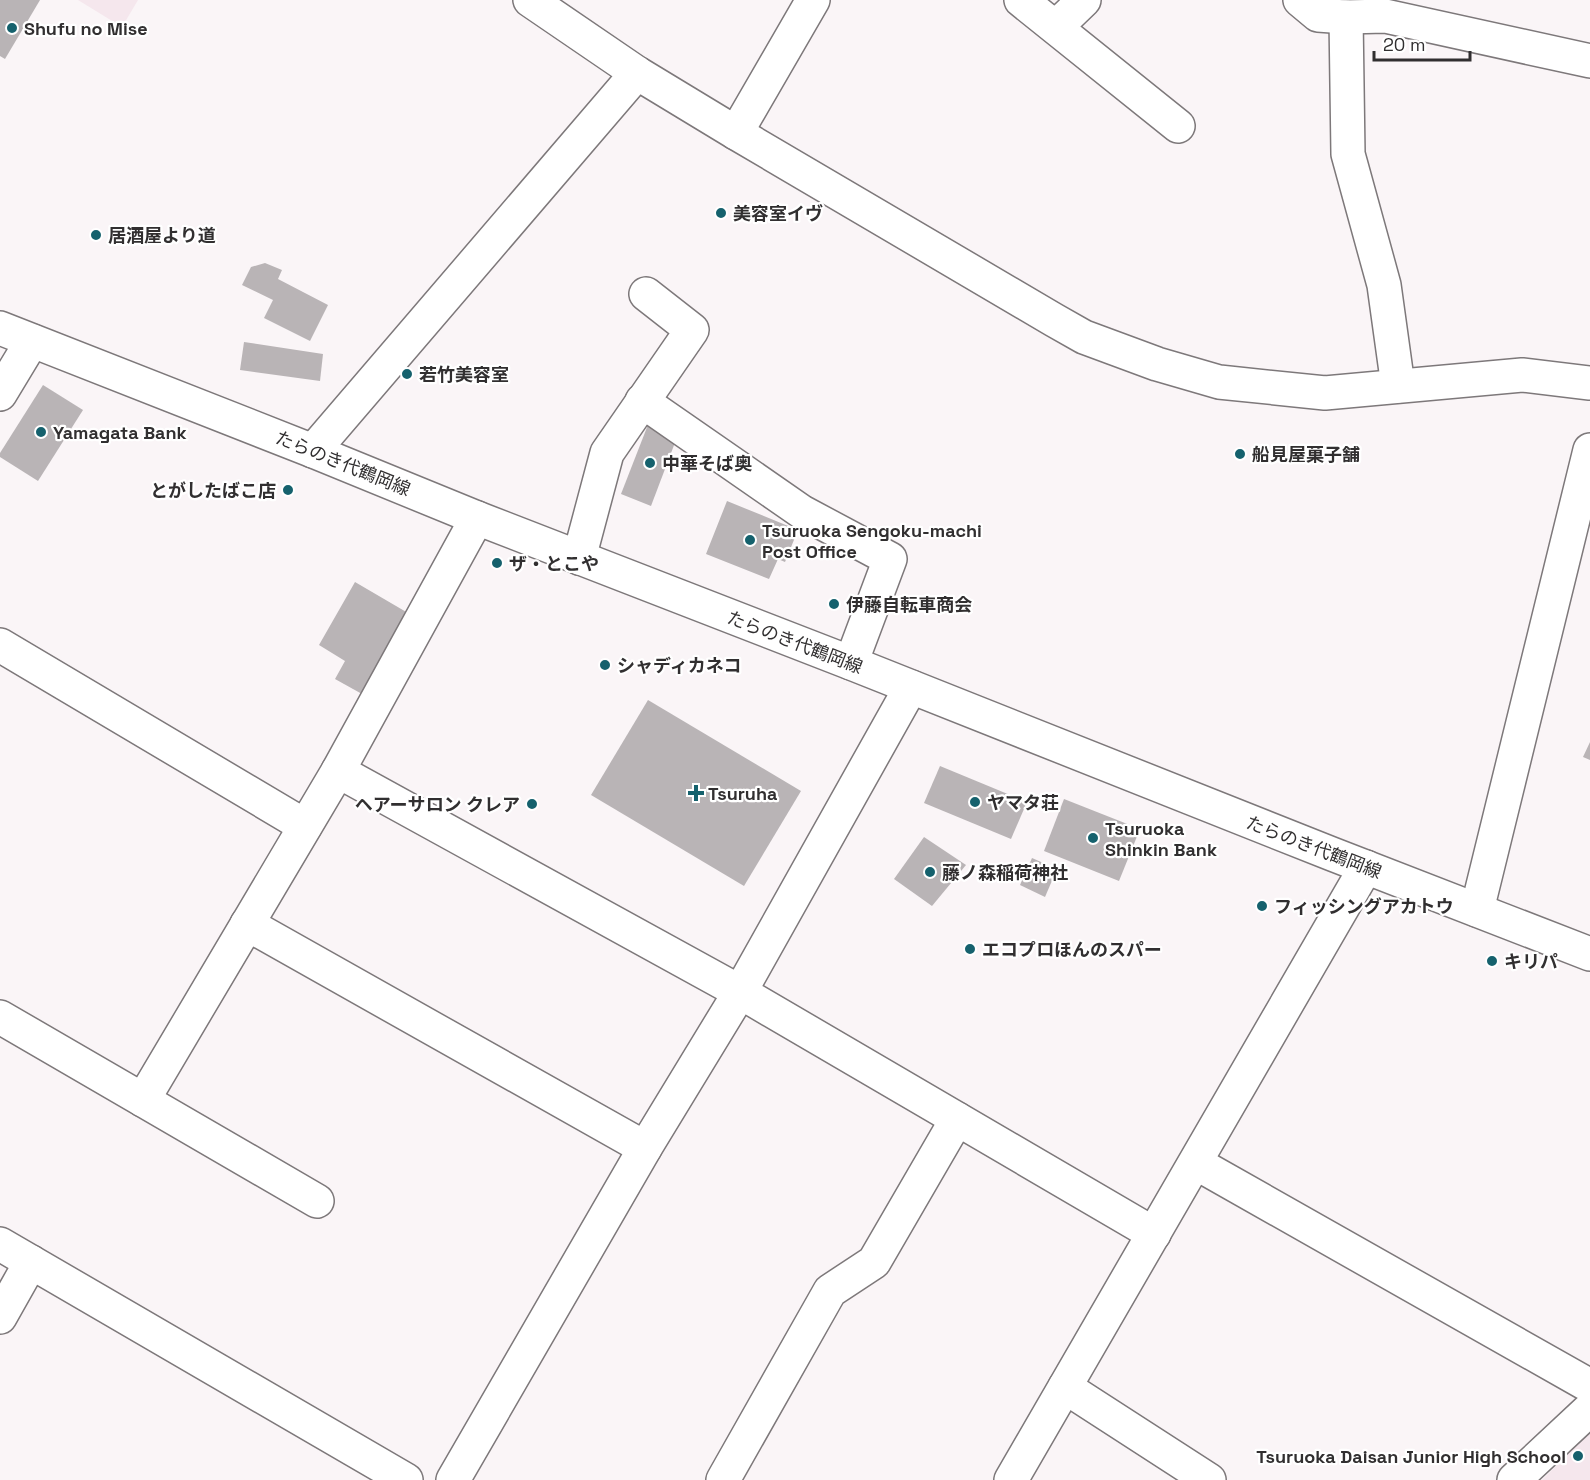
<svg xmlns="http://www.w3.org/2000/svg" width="1590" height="1480" font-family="'Space Grotesk','Noto Sans JP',sans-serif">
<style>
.built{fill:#f5e7ed}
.building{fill:#b9b4b6}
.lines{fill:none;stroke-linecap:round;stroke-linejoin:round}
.minor-casing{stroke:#7d787a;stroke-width:36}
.tertiary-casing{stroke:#7d787a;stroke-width:36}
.secondary-casing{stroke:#7d787a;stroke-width:36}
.minor{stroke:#fff;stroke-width:33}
.tertiary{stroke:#fff;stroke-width:33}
.secondary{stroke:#fff;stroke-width:33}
.poi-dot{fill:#15616d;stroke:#fff;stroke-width:2}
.labels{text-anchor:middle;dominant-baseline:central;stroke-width:4.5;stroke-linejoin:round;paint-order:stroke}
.poi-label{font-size:18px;font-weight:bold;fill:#312f30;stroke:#fff;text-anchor:start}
.street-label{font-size:18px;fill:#312f30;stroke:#fff}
</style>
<rect width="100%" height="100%" fill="#faf5f7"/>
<g class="built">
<path d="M78 0H138L122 27Z"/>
<path d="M1590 1432V1480H1542Z"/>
</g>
<g class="building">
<path d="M0 0H40L5 59 0 56Z"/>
<path d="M265 263 282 270 278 279 328 305 310 341 264 318 273 300 242 285 251 267Z"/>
<path d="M244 342 323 354 320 381 240 370Z"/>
<path d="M43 385 83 410 38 481 0 457V453Z"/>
<path d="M651 417 679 432 651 506 621 494Z"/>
<path d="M727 501 798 530 785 562 778 559 769 579 706 554Z"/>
<path d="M355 582 408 613 362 694 335 679 345 661 319 645Z"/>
<path d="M648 700 801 791 744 886 591 795Z"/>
<path d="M1590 742V760L1583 757Z"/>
<path d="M940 766 1027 802 1011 839 924 803Z"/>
<path d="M1064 799 1140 829 1119 881 1044 851Z"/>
<path d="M924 837 966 865 932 906 894 879Z"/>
<path d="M1032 858 1057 869 1045 897 1020 885Z"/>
</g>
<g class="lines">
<defs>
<g id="minor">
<path d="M530 0 637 73 736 133 1054 320 1084 337 1157 364 1219 382 1325 393 1522 375 1590 383"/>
<path d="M1021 0 1178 126"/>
<path d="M1300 0 1318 15 1346 17 1385 16 1590 61"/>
<path d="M1346 17 1348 154 1384 285 1398 386"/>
<path d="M1056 27 1084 0"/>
<path d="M736 133 813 0"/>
<path d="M0 394 32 341"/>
<path d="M642 401 802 512 890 559 851 663"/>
<path d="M313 451 637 73"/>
<path d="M477 518 338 771 740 992 1154 1234"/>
<path d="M579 558 607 453 692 330 646 294"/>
<path d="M0 645 305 826"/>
<path d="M1477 910 1590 450"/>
<path d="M247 924 645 1148"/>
<path d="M0 1017 317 1201"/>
<path d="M143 1100 338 771"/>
<path d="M1196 1163 1590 1386"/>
<path d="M0 1244 406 1480"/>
<path d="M0 1317 31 1262"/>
<path d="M1065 1387 1209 1480"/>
<path d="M453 1480 645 1148 740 992 911 687"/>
<path d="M723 1480 830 1291 874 1262 957 1119"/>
<path d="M1514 1480 1590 1409"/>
</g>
<path id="tertiary" d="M1011 1480 1366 867"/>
<path id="secondary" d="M0 328 313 451 477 518 851 663 1332 854 1590 954"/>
</defs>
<use href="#minor" class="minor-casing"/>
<use href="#tertiary" class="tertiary-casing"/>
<use href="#secondary" class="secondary-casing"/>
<use href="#minor" class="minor"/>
<use href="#tertiary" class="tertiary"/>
<use href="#secondary" class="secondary"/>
</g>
<g class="poi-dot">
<circle cx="12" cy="28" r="6"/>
<circle cx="721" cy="213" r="6"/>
<circle cx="96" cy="235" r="6"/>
<circle cx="407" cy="374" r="6"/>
<circle cx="41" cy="432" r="6"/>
<circle cx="1240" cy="454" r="6"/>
<circle cx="650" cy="463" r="6"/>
<circle cx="288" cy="490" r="6"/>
<circle cx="750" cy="540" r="6"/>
<circle cx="497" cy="563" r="6"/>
<circle cx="834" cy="604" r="6"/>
<circle cx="605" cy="665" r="6"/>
<path d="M693 784h6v6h6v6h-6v6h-6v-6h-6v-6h6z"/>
<circle cx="975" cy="802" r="6"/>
<circle cx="532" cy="804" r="6"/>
<circle cx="1093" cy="838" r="6"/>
<circle cx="930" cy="872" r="6"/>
<circle cx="1262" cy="906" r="6"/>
<circle cx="970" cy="949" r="6"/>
<circle cx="1492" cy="961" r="6"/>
<circle cx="1578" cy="1456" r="6"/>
</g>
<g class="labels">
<g class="poi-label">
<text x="24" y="28">Shufu no Mise</text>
<text x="733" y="213">美容室イヴ</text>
<text x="108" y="235">居酒屋より道</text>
<text x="419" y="374">若竹美容室</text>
<text x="53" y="432">Yamagata Bank</text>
<text x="1252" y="454">船見屋菓子舗</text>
<text x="662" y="463">中華そば奥</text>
<text x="276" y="490" text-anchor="end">とがしたばこ店</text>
<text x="762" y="530">Tsuruoka Sengoku-machi<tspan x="762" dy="21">Post Office</tspan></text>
<text x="509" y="563">ザ・とこや</text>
<text x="846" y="604">伊藤自転車商会</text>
<text x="617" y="665">シャディカネコ</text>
<text x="708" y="793">Tsuruha</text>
<text x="987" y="802">ヤマタ荘</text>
<text x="520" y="804" text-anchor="end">ヘアーサロン クレア</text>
<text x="1105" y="828">Tsuruoka<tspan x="1105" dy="21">Shinkin Bank</tspan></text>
<text x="942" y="872">藤ノ森稲荷神社</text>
<text x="1274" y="906">フィッシングアカトウ</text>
<text x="982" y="949">エコプロほんのスパー</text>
<text x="1504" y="961">キリパ</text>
<text x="1566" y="1456" text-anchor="end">Tsuruoka Daisan Junior High School</text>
</g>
<g class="street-label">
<text transform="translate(343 463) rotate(22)">たらのき代鶴岡線</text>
<text transform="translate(795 642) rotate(21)">たらのき代鶴岡線</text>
<text transform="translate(1314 847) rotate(21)">たらのき代鶴岡線</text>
</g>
</g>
<path d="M1374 51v9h96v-9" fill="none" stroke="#312f30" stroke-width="3"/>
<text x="1383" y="51" font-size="18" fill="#312f30" stroke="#ffffff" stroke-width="4.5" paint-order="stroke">20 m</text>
</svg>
